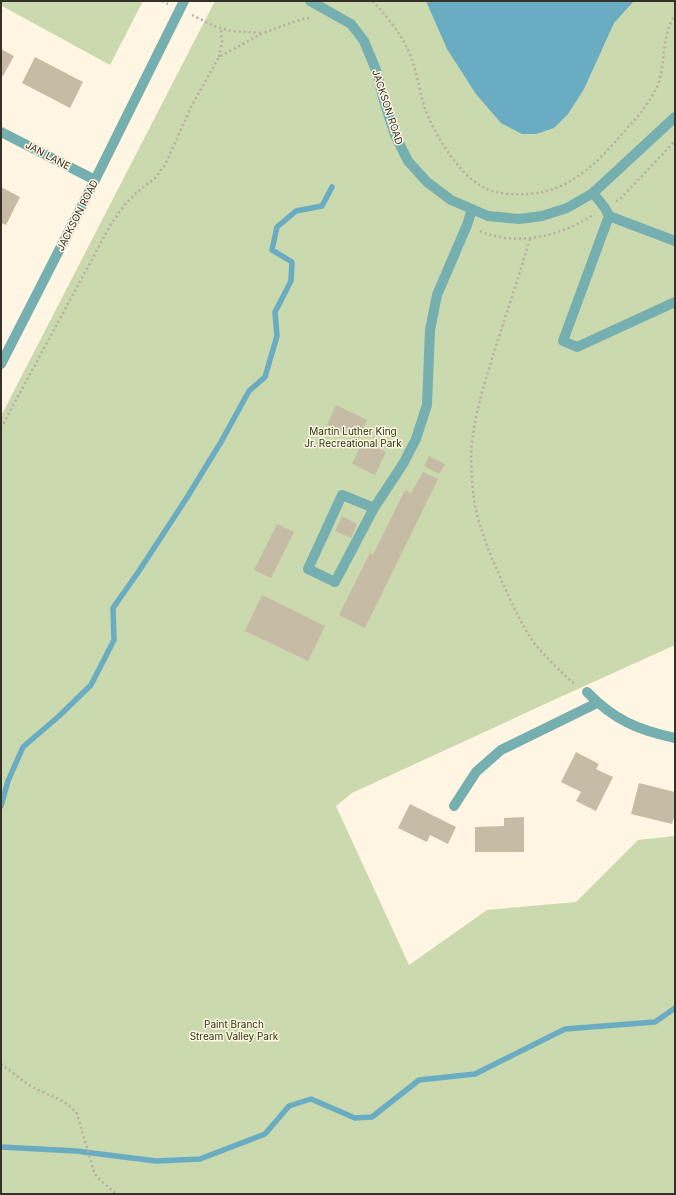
<svg xmlns="http://www.w3.org/2000/svg" width="676" height="1195" font-family="Inter,sans-serif">
<style>
.green{fill:#cbd9af}
.water{fill:#6aacc1}
.lines{fill:none;stroke-linecap:round;stroke-linejoin:round}
.stream{stroke:#6aacc1;stroke-width:5.5}
.building{fill:#c6bca5}
.path{stroke:#b5af9f;stroke-width:2.5;stroke-dasharray:2 3;stroke-linecap:butt}
.service{stroke:#75afaf;stroke-width:10}
.minor{stroke:#75afaf;stroke-width:10}
.labels{text-anchor:middle;dominant-baseline:central;stroke-width:3;stroke-linejoin:round;paint-order:stroke}
.street-label{font-size:10px;fill:#353128;stroke:#fef6e3}
.park-label{font-size:10px;fill:#2c3710;stroke:#fef6e3}
</style>
<rect width="100%" height="100%" fill="#fef6e3"/>
<g class="green">
<path d="M1 1H143L110 65 2 6 1 8Z"/>
<path d="M215 1H675V645L558 698 352 793 336 806 409 965 487 910 576 902 638 840 675 836V1194H1V416Z"/>
</g>
<path class="water" d="M426 1H634L614 23 584 89 568 114 554 128 536 134H522L501 123 476 94 447 49Z"/>
<g class="lines">
<g class="stream">
<path d="M1 806 8 781 23 747 58 717 91 685 114 640 113 608 139 571 186 499 221 442 249 391 265 377 277 336 275 312 291 281 292 262 272 250 277 227 296 211 322 206 332 187"/>
<path d="M1 1147 76 1151 156 1161 200 1159 265 1134 289 1106 311 1099 355 1118 372 1117 419 1080 475 1074 565 1029 655 1022 675 1008"/>
</g>
</g>
<g class="building">
<path d="M1 49 14 56 3 76 1 75Z"/>
<path d="M35 57 83 82 70 108 22 83Z"/>
<path d="M1 187 20 197 6 225 1 223Z"/>
<path d="M336 405 367 420 358 440 327 425Z"/>
<path d="M363 441 386 452 375 475 352 464Z"/>
<path d="M429 456 445 464 439 474 424 466Z"/>
<path d="M423 472 438 479 365 628 339 615 370 553 373 555 405 490 411 493Z"/>
<path d="M342 516 357 524 351 538 335 531Z"/>
<path d="M277 524 294 532 271 578 254 570Z"/>
<path d="M262 595 325 626 308 661 245 631Z"/>
<path d="M576 752 599 764 596 769 613 777 596 811 576 801 581 792 561 782Z"/>
<path d="M639 783 675 792V814L672 824 631 814Z"/>
<path d="M410 804 456 827 448 844 430 835 427 842 398 828Z"/>
<path d="M524 817V852H475V827L504 826V818Z"/>
</g>
<g class="lines">
<g class="path">
<path d="M162 1 168 4"/>
<path d="M373 1C386 16 400 32 408 50 417 69 419 90 425 109 434 133 458 173 481 186 494 194 513 195 528 194 569 192 597 163 622 134 629 126 636 119 642 111 648 103 654 94 658 85 666 62 661 36 675 15"/>
<path d="M192 15 214 26 231 31 262 33"/>
<path d="M219 57 222 43 221 28"/>
<path d="M616 201 621 198 675 141"/>
<path d="M480 231C517 247 561 236 593 215"/>
<path d="M530 239C519 276 507 312 495 349 486 379 475 411 472 443 470 461 472 482 474 500 479 530 492 558 504 586 512 604 521 623 532 640 539 650 548 658 556 667 563 673 569 680 576 685"/>
<path d="M1 428 111 224 126 203 136 193 155 178 165 165 192 105 219 57 263 33 302 19 310 18"/>
<path d="M1 1064C10 1070 19 1079 29 1085 45 1095 66 1098 77 1114L94 1172 98 1178 116 1194"/>
</g>
<g class="service">
<path d="M593 193 605 208 609 216 675 241"/>
<path d="M609 216 563 341 577 347 675 302"/>
<path d="M374 508 335 582 308 569 342 495 374 508 403 464 416 439 427 405 430 330 437 295 467 225 472 209"/>
<path d="M454 806 476 772 501 750 597 703"/>
</g>
<g class="minor">
<path d="M310 1 351 24 364 41 376 70 384 101 395 135 408 161 427 182 451 200 488 216 519 219 542 216 567 208 593 193 675 117"/>
<path d="M1 132 95 180"/>
<path d="M1 364 95 180 184 1"/>
<path d="M587 692C614 720 638 730 675 738"/>
</g>
</g>
<g class="labels">
<g class="street-label">
<text transform="translate(388 107) rotate(72)">JACKSON ROAD</text>
<text transform="translate(48 155) rotate(28)">JAN LANE</text>
<text transform="translate(77 215) rotate(-63)">JACKSON ROAD</text>
</g>
<g class="park-label">
<text x="353" y="431">Martin Luther King<tspan x="353" dy="12">Jr. Recreational Park</tspan></text>
<text x="234" y="1024">Paint Branch<tspan x="234" dy="12">Stream Valley Park</tspan></text>
</g>
</g>
<rect width="676" height="1195" fill="none" stroke="#353128" stroke-width="4"/>
</svg>
